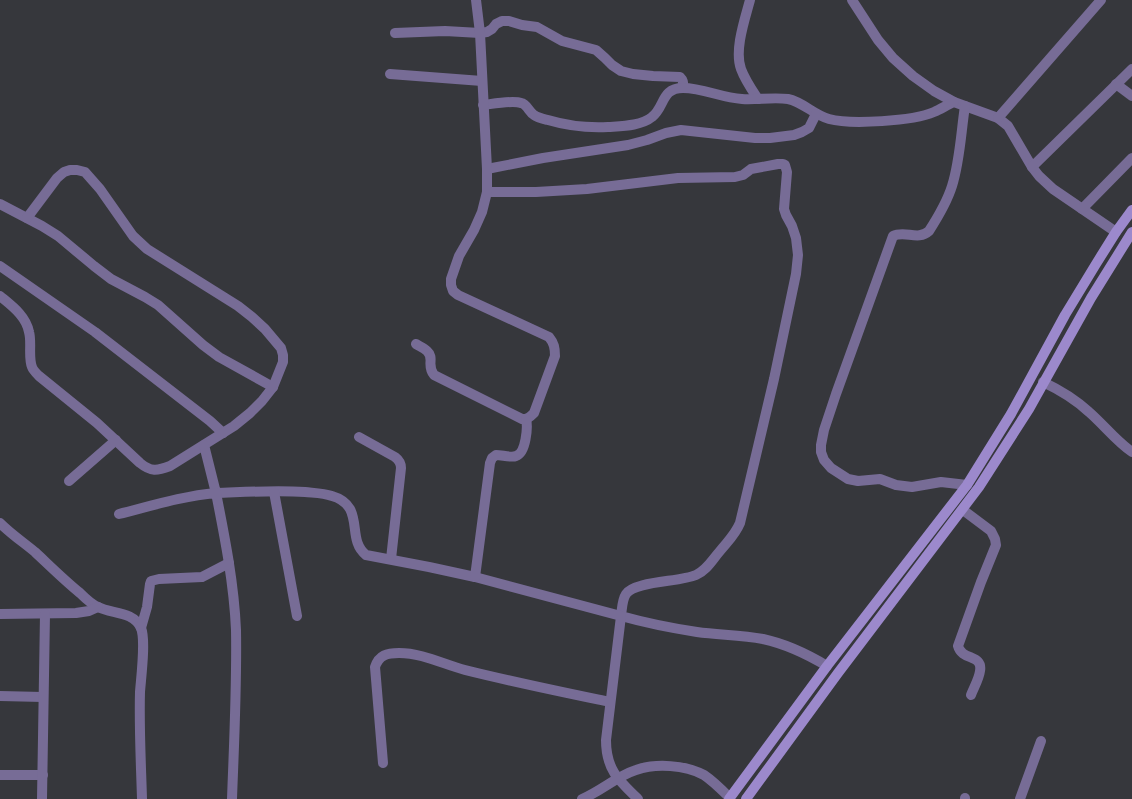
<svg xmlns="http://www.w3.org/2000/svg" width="1132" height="799" font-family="'Roboto Serif',serif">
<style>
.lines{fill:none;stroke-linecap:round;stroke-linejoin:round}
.street{stroke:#776c96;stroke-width:10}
.secondary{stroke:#9c89cc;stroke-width:10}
</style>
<rect width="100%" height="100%" fill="#36373c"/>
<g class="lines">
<g class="street">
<path d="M750 0C745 19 734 50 741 69 745 80 752 90 758 99"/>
<path d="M852 0 878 40 893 58 913 76 934 91 954 102 998 118 1008 126 1032 167 1039 176 1053 189 1116 232"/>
<path d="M395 33 445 31 480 33 487 32 492 29 496 24 502 21H509L522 25 537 27 562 41 596 50 605 58 612 65 621 71 633 74 653 76 680 77C684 81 683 83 683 88"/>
<path d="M390 74 482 81"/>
<path d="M1116 84 1132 96"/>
<path d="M483 105C492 104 513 100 521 103 527 104 529 112 534 115 538 118 544 119 548 120 568 126 588 128 608 127 622 126 641 126 652 117 665 107 661 88 683 88 703 88 722 98 742 99 757 100 773 97 788 99 803 102 814 115 829 119 851 125 913 121 934 112 941 109 947 105 954 102"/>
<path d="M965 106C961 132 960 161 952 186 947 202 938 217 929 231 918 241 905 230 893 236L836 394 824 430 821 445V452L824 460 831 468 848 479 858 481 880 479 896 485 912 487 941 482 967 485"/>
<path d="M998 118 1101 0"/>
<path d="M1032 167 1132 69"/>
<path d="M487 169 543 158 628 145 647 140 666 133 681 130 755 138H770L794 135 802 132 809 128 816 114"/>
<path d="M487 192H536L587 189 678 178 735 177 743 175 751 169 778 164H783L785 165 787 172 784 209 786 215 792 226 796 238 798 255 796 274 774 379 740 523C735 535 728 541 720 551 712 560 707 570 696 575 680 582 635 581 626 594 622 600 622 609 621 616 646 623 671 628 697 632 719 635 741 635 763 639 786 644 807 654 827 666"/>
<path d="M0 204 42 226 58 236 94 266 111 279 145 297 158 305 203 345 219 357 273 387"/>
<path d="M1082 209 1132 158"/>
<path d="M0 266 95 332 210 421 223 433"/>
<path d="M0 296C12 306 26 316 29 332 32 342 28 357 32 367 33 370 36 373 39 376L97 423 140 463C151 472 157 471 170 466L234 426 250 413 262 401 273 387 283 362V355L281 348 265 329 252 317 238 306 147 249 133 236 100 189 85 172 77 170H70L64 172 57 178 27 218"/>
<path d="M416 344C419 346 424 348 427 351 435 358 426 365 434 375L522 419C528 419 530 417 534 413L555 356C555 348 554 343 549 337L458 295 453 291 451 285V279L459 256 474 230 482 212 487 192V169L480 33 476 0"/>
<path d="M1043 382C1060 390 1075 399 1089 412 1104 425 1116 441 1132 452"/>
<path d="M359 437 395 457C399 460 401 463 401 468L391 559"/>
<path d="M204 445 216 493C246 492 275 490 305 492 314 493 323 493 332 496 339 498 346 502 350 509 358 524 351 543 366 555L429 567 475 577 621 616 606 740C606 769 618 780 638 799"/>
<path d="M69 481 116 440"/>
<path d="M274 492 297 616"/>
<path d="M963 510 991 531 995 539 996 545 981 582 958 646C962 661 983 654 980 671 979 679 974 687 971 695"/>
<path d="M119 514C151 506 183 496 216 493 225 538 234 584 236 630 237 686 234 743 232 799"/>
<path d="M0 523C11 534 23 542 35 552 50 566 64 580 80 593 85 598 91 604 98 607 112 614 133 611 141 628 146 640 141 678 140 692 139 728 141 764 142 799"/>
<path d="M475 577 490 463 492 458 496 455C502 455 511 458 516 456 526 453 528 427 526 419"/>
<path d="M0 614 76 613 89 611 98 607"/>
<path d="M141 628 147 607 150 584 151 581 159 579 202 577 229 563"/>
<path d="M0 696 43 697"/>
<path d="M383 763 375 667C379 655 387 653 399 653 422 653 443 664 465 670 513 682 562 692 610 702"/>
<path d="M0 775H43"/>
<path d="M42 799 45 614"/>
<path d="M582 799C601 791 617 776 636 770 656 763 685 765 704 775 713 781 722 790 730 798"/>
<path d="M965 799V798"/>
<path d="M1020 799 1041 741"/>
</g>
<g class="secondary">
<path d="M729 799 827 666 967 485 1011 414 1065 315 1096 264 1116 232 1132 210"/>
<path d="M746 799 838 673 979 487 1029 409 1091 298 1132 232"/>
</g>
</g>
</svg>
